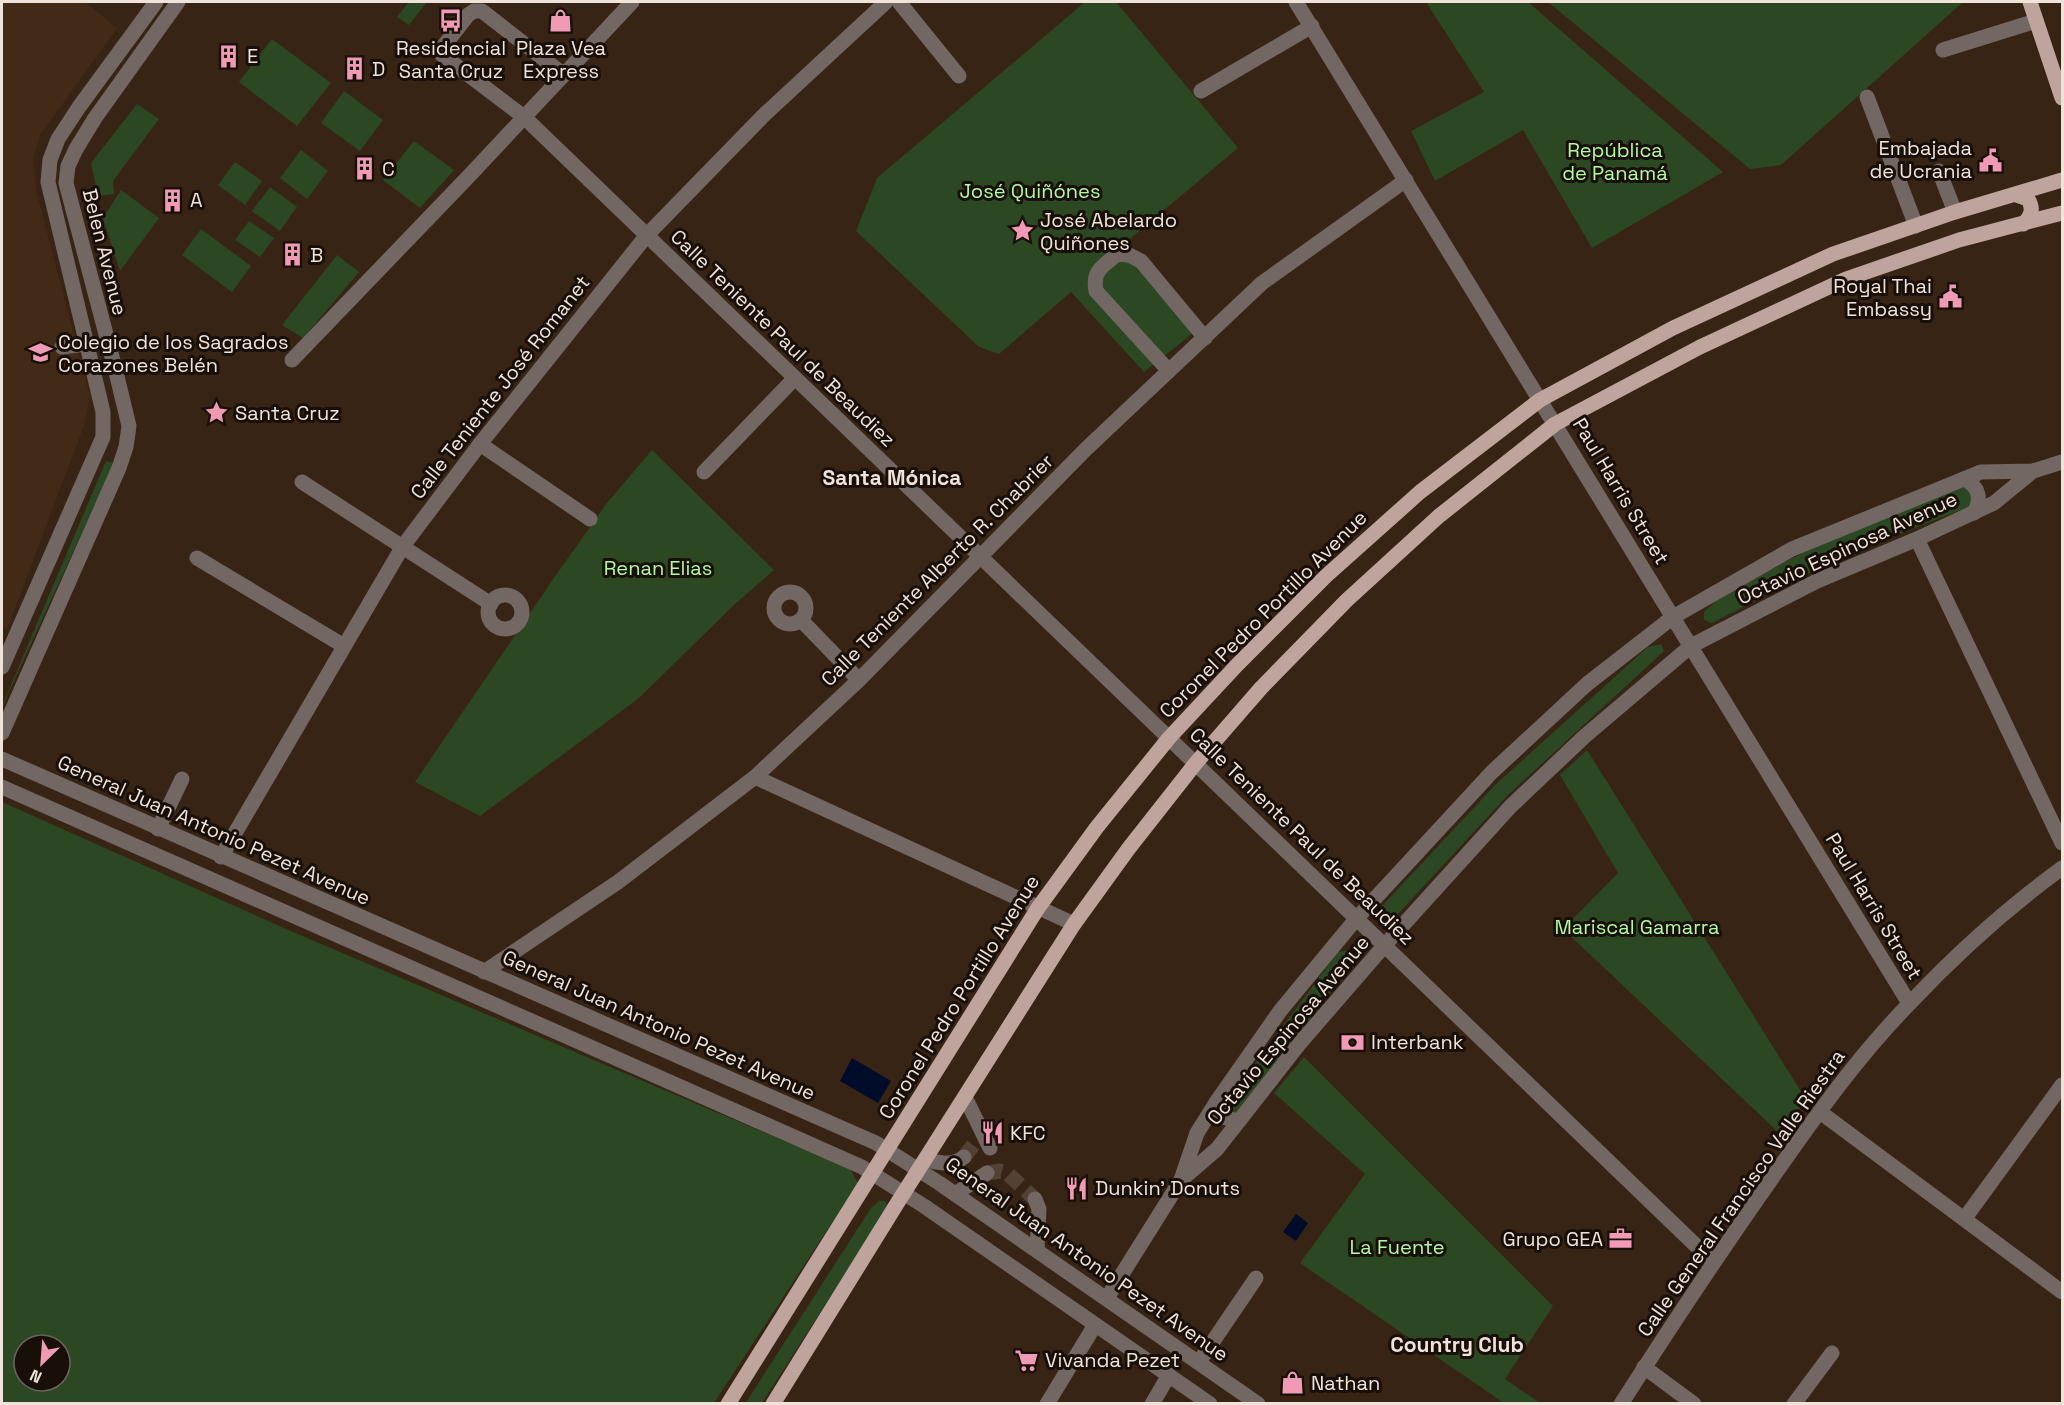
<svg xmlns="http://www.w3.org/2000/svg" width="2064" height="1405" font-family="'Space Grotesk',sans-serif">
<style>
.built{fill:#432a17}
.green{fill:#2b4823;fill-rule:evenodd}
.water{fill:#000c29}
.lines{fill:none;stroke-linecap:round;stroke-linejoin:round}
.minor-tunnel{stroke:#534133;stroke-width:15;stroke-dasharray:15 8;stroke-linecap:butt}
.minor{stroke:#736763;stroke-width:15}
.major{stroke:#bea49c;stroke-width:15}
.labels{text-anchor:middle;dominant-baseline:central;stroke-width:6;stroke-linejoin:round;paint-order:stroke}
.poi-label{font-size:20px;fill:#f0e3da;stroke:#180f09;text-anchor:start}
.park-label{font-size:20px;fill:#b2fa9e;stroke:#180f09}
.street-label{font-size:20px;fill:#f0e3da;stroke:#180f09}
.neighbourhood-label{font-size:21px;font-weight:bold;fill:#f0e3da;stroke:#180f09}
</style>
<rect width="100%" height="100%" fill="#372415"/>
<path class="built" d="M2 2H85L117 28 40 135 33 160 36 190 90 396 85 423 7 629 2 626Z"/>
<g class="green">
<path d="M409 2H427L409 25 397 17Z"/>
<path d="M1085 2H1116L1238 148 1126 242 1198 327 1187 338 1144 372 1071 292 999 354 979 347 856 231 877 178Z"/>
<path d="M1426 2H1528L1723 172 1592 248 1523 130 1435 181 1411 131 1484 92Z"/>
<path d="M1548 2H1963L1781 165 1750 169Z"/>
<path d="M272 39 331 83 297 126 239 82Z"/>
<path d="M344 91 383 120 360 151 321 123Z"/>
<path d="M137 104 159 119 113 181 114 194 98 196 91 163Z"/>
<path d="M414 141 454 170 420 208 383 180Z"/>
<path d="M301 150 328 171 307 199 280 178Z"/>
<path d="M235 162 262 181 245 205 218 185Z"/>
<path d="M270 187 297 207 280 231 252 211Z"/>
<path d="M121 190 159 218 120 271 103 218Z"/>
<path d="M249 221 274 238 260 257 235 240Z"/>
<path d="M201 229 251 266 232 292 182 255Z"/>
<path d="M337 255 359 272 303 338 282 325Z"/>
<path d="M652 450 774 570 735 604 639 698 480 816 415 782 556 575 607 503Z"/>
<path d="M106 461 114 463 2 707V706Z"/>
<path d="M1965 487 1973 492 1971 506 1836 559 1712 623 1704 620V612L1720 597 1836 535Z"/>
<path d="M1661 644 1664 651 1509 794 1396 916 1389 918 1382 916 1381 907 1497 783 1648 647Z"/>
<path d="M1587 750 1807 1101 1777 1131 1563 929 1618 873 1560 775Z"/>
<path d="M2 802 286 929 850 1169 858 1183 714 1403H2ZM24 1345H60V1381H24Z"/>
<path d="M1349 950 1354 955 1353 962 1242 1109 1233 1114 1227 1110 1228 1100 1338 952Z"/>
<path d="M1304 1057 1553 1306 1505 1379 1540 1403H1504L1300 1263 1365 1174 1274 1093Z"/>
<path d="M879 1201H885L888 1207 762 1403 745 1404 871 1208Z"/>
</g>
<g class="water">
<path d="M852 1058 891 1081 878 1103 840 1081Z"/>
<path d="M1296 1214 1308 1223 1296 1241 1283 1232Z"/>
</g>
<g class="lines">
<g class="minor-tunnel">
<path d="M964 1157 977 1140"/>
<path d="M987 1173 1000 1171 1007 1173 1035 1199"/>
</g>
<g class="minor">
<path d="M899 2 959 76"/>
<path d="M1296 2 1909 1003"/>
<path d="M1943 50 2036 21"/>
<path d="M564 75 482 11H474L468 15 442 48 441 54 524 117 1713 1262"/>
<path d="M1201 91 1312 26"/>
<path d="M1867 97 1916 226"/>
<path d="M1939 171 1955 212"/>
<path d="M62 347 87 344"/>
<path d="M292 360 469 176 632 2"/>
<path d="M1169 371 1096 291C1092 270 1103 267 1117 254L1129 255 1141 261 1205 338"/>
<path d="M480 444 590 519"/>
<path d="M704 472 795 378"/>
<path d="M1964 479C1979 486 1982 499 1974 513"/>
<path d="M302 482 491 604"/>
<path d="M1917 539 2062 843"/>
<path d="M197 558 344 646"/>
<circle cx="790" cy="608" r="16"/>
<circle cx="505" cy="612" r="17"/>
<path d="M801 620 859 680"/>
<path d="M2 667 103 437V412L48 182 50 160 58 139 79 107 156 2"/>
<path d="M2 733 119 468 126 447 129 426 116 372 71 202 66 183 68 166 76 149 95 118 178 2"/>
<path d="M2 759 876 1143 939 1183 1258 1404"/>
<path d="M755 777 1074 924"/>
<path d="M2 787 862 1167 924 1206 1210 1404"/>
<path d="M158 829 182 779"/>
<path d="M221 857 403 546 480 444 647 235 764 115 886 2"/>
<path d="M484 972 618 882 755 777 859 680 1086 449 1262 283 1406 180"/>
<path d="M965 1097 990 1148"/>
<path d="M1217 1101 1218 1108 1226 1118 1239 1121"/>
<path d="M1820 1112 2062 1292"/>
<path d="M925 1160C938 1162 952 1167 964 1157"/>
<path d="M1181 1180 1197 1133 1217 1101 1280 1011 1356 919 1492 772 1587 684 1673 617 1792 549 1981 472 2033 471 2062 462"/>
<path d="M955 1194 987 1173"/>
<path d="M1035 1199 1039 1209 1037 1250"/>
<path d="M1965 1218 2062 1085"/>
<path d="M1107 1298 1181 1180 1217 1149 1300 1043 1384 946 1510 807 1585 736 1691 646 1817 581 1917 539 1994 503 2033 471"/>
<path d="M1199 1362 1256 1278"/>
<path d="M1644 1367 1694 1404"/>
<path d="M1047 1404 1095 1325"/>
<path d="M1152 1404 1169 1375"/>
<path d="M1621 1404C1671 1326 1722 1249 1775 1174 1817 1114 1859 1055 1910 1003 1957 953 2007 908 2062 868"/>
<path d="M1794 1404 1832 1353"/>
</g>
<g class="major">
<path d="M2030 2 2062 98"/>
<path d="M2016 195 2028 199C2034 209 2031 217 2023 224"/>
<path d="M728 1404 1038 908 1097 827 1169 738 1237 665 1326 576 1420 492 1540 400 1673 328 1833 254 1955 212 2062 180"/>
<path d="M773 1404 898 1202 1074 924 1129 848 1195 764 1261 688 1347 600 1439 516 1555 424 1700 347 1846 279 1959 240 2062 213"/>
</g>
</g>
<defs>
<symbol id="shop-bare" viewBox="-9 -9 18 18"><path d="M-5-2.5h2.3a2.7 3.5 0 0 1 5.4 0H5L5.5 6h-11ZM-1.5-2.5h3a1.5 2.3 0 0 0-3 0Z" fill="#f09ab5" stroke="#180f09" stroke-width="2.5" paint-order="stroke"/></symbol>
<symbol id="bus-bare" viewBox="-9 -9 18 18"><path d="M-5-6H5V4H4V6H2V4H-2V6H-4V4H-5ZM-3.5-4V0h7V-4ZM-3.5 1.2v1.5H-2V1.2ZM2 1.2v1.5H3.5V1.2Z" fill="#f09ab5" stroke="#180f09" stroke-width="2.5" paint-order="stroke"/></symbol>
<symbol id="building-bare" viewBox="-9 -9 18 18"><path d="M-4-6H4V6H1V3H-1V6H-4ZM-2.5-4.3h1.7v1.8h-1.7ZM.8-4.3h1.7v1.8H.8ZM-2.5-1h1.7V.8h-1.7ZM.8-1h1.7V.8H.8Z" fill="#f09ab5" stroke="#180f09" stroke-width="2.5" paint-order="stroke"/></symbol>
<symbol id="civic-bare" viewBox="-9 -9 18 18"><path d="M-.6-6.5H3V-4.5H.6V-3L4-1V1h2V6H-6V1h2V-1L-.6-3ZM-1.2 2.5V6h2.4V2.5Z" fill="#f09ab5" stroke="#180f09" stroke-width="2.5" paint-order="stroke"/></symbol>
<symbol id="sight-bare" viewBox="-9 -9 18 18"><path d="M0-6L1.8-2.2L6-1.7L2.9 1.2L3.7 5.4L0 3.3L-3.7 5.4L-2.9 1.2L-6-1.7L-1.8-2.2Z" fill="#f09ab5" stroke="#180f09" stroke-width="2.5" paint-order="stroke"/></symbol>
<symbol id="school-bare" viewBox="-9 -9 18 18"><path d="M0-5L7-2L0 1L-7-2ZM-4 1L0 2.5L4 1V4Q0 6-4 4Z" fill="#f09ab5" stroke="#180f09" stroke-width="2.5" paint-order="stroke"/></symbol>
<symbol id="bank-bare" viewBox="-9 -9 18 18"><path d="M-6-4H6V4H-6ZM0-2.3a2.3 2.3 0 1 0 0 4.6a2.3 2.3 0 1 0 0-4.6Z" fill="#f09ab5" stroke="#180f09" stroke-width="2.5" paint-order="stroke"/></symbol>
<symbol id="restaurant-bare" viewBox="-9 -9 18 18"><path d="M-5-6h1v4h1v-4h1v4h1v-4h1v5L-1.5 .5V6h-2V.5L-5-1ZM5-6V6H3V1.5H1.5Q1.5-4 5-6Z" fill="#f09ab5" stroke="#180f09" stroke-width="2.5" paint-order="stroke"/></symbol>
<symbol id="office-bare" viewBox="-9 -9 18 18"><path d="M-6-3h4V-5.5h4V-3h4V5H-6ZM-1-4.5V-3h2v-1.5ZM-6 0V1H6V0Z" fill="#f09ab5" stroke="#180f09" stroke-width="2.5" paint-order="stroke"/></symbol>
<symbol id="supermarket-bare" viewBox="-9 -9 18 18"><path d="M-6-5.5h2.5l.6 2H6L4.5 2H-2.5L-4.4-4H-6ZM-1.5 3.2a1.3 1.3 0 1 0 .1 0ZM3 3.2a1.3 1.3 0 1 0 .1 0Z" fill="#f09ab5" stroke="#180f09" stroke-width="2.5" paint-order="stroke"/></symbol>
</defs>
<g fill-rule="evenodd">
<use href="#shop-bare" x="544" y="4" width="33" height="33"/>
<use href="#bus-bare" x="434" y="4" width="33" height="33"/>
<use href="#building-bare" x="212" y="40" width="33" height="33"/>
<use href="#building-bare" x="338" y="52" width="33" height="33"/>
<use href="#civic-bare" x="1974" y="144" width="33" height="33"/>
<use href="#building-bare" x="348" y="152" width="33" height="33"/>
<use href="#building-bare" x="156" y="184" width="33" height="33"/>
<use href="#sight-bare" x="1006" y="214" width="33" height="33"/>
<use href="#building-bare" x="276" y="238" width="33" height="33"/>
<use href="#civic-bare" x="1934" y="280" width="33" height="33"/>
<use href="#school-bare" x="24" y="336" width="33" height="33"/>
<use href="#sight-bare" x="200" y="396" width="33" height="33"/>
<use href="#bank-bare" x="1336" y="1026" width="33" height="33"/>
<use href="#restaurant-bare" x="976" y="1116" width="33" height="33"/>
<use href="#restaurant-bare" x="1060" y="1172" width="33" height="33"/>
<use href="#office-bare" x="1604" y="1222" width="33" height="33"/>
<use href="#supermarket-bare" x="1010" y="1344" width="33" height="33"/>
<use href="#shop-bare" x="1276" y="1366" width="33" height="33"/>
</g>
<g class="labels">
<g class="poi-label">
<text x="451" y="48" text-anchor="middle">Residencial<tspan x="451" dy="23">Santa Cruz</tspan></text>
<text x="561" y="48" text-anchor="middle">Plaza Vea<tspan x="561" dy="23">Express</tspan></text>
<text x="247" y="56">E</text>
<text x="372" y="69">D</text>
<text x="1972" y="148" text-anchor="end">Embajada<tspan x="1972" dy="23">de Ucrania</tspan></text>
<text x="382" y="169">C</text>
<text x="190" y="200">A</text>
<text x="1040" y="220">José Abelardo<tspan x="1040" dy="23">Quiñones</tspan></text>
<text x="310" y="255">B</text>
<text x="1932" y="286" text-anchor="end">Royal Thai<tspan x="1932" dy="23">Embassy</tspan></text>
<text x="58" y="342">Colegio de los Sagrados<tspan x="58" dy="23">Corazones Belén</tspan></text>
<text x="235" y="413">Santa Cruz</text>
<text x="1371" y="1042">Interbank</text>
<text x="1010" y="1133">KFC</text>
<text x="1095" y="1188">Dunkin' Donuts</text>
<text x="1603" y="1239" text-anchor="end">Grupo GEA</text>
<text x="1045" y="1360">Vivanda Pezet</text>
<text x="1311" y="1383">Nathan</text>
</g>
<g class="park-label">
<text x="1615" y="150">República<tspan x="1615" dy="23">de Panamá</tspan></text>
<text x="1030" y="191">José Quiñónes</text>
<text x="658" y="568">Renan Elias</text>
<text x="1637" y="927">Mariscal Gamarra</text>
<text x="1397" y="1247">La Fuente</text>
</g>
<g class="street-label">
<text transform="translate(105 252) rotate(76)">Belen Avenue</text>
<text transform="translate(783 338) rotate(44)">Calle Teniente Paul de Beaudiez</text>
<text transform="translate(500 387) rotate(-52)">Calle Teniente José Romanet</text>
<text transform="translate(1621 491) rotate(59)">Paul Harris Street</text>
<text transform="translate(1847 548) rotate(-25)">Octavio Espinosa Avenue</text>
<text transform="translate(937 570) rotate(-45)">Calle Teniente Alberto R. Chabrier</text>
<text transform="translate(1263 614) rotate(-45)">Coronel Pedro Portillo Avenue</text>
<text transform="translate(214 830) rotate(24)">General Juan Antonio Pezet Avenue</text>
<text transform="translate(1302 836) rotate(44)">Calle Teniente Paul de Beaudiez</text>
<text transform="translate(1874 906) rotate(59)">Paul Harris Street</text>
<text transform="translate(959 997) rotate(-58)">Coronel Pedro Portillo Avenue</text>
<text transform="translate(659 1025) rotate(24)">General Juan Antonio Pezet Avenue</text>
<text transform="translate(1288 1030) rotate(-50)">Octavio Espinosa Avenue</text>
<text transform="translate(1741 1193) rotate(-55)">Calle General Francisco Valle Riestra</text>
<text transform="translate(1087 1259) rotate(35)">General Juan Antonio Pezet Avenue</text>
</g>
<g class="neighbourhood-label">
<text x="892" y="477">Santa Mónica</text>
<text x="1457" y="1344">Country Club</text>
</g>
</g>
<rect width="2064" height="1405" fill="none" stroke="#f0e3da" stroke-width="6"/>
<g transform="translate(42 1363) rotate(205)"><circle r="28" fill="#180f09" stroke="#6e645d" stroke-width="1.5"/>
<path d="M0-4.5L10 22L0 15L-10 22Z" fill="#f09ab5"/>
<text y="-9" font-size="16" font-weight="bold" text-anchor="middle" fill="#f0e3da">N</text>
</g>
</svg>
